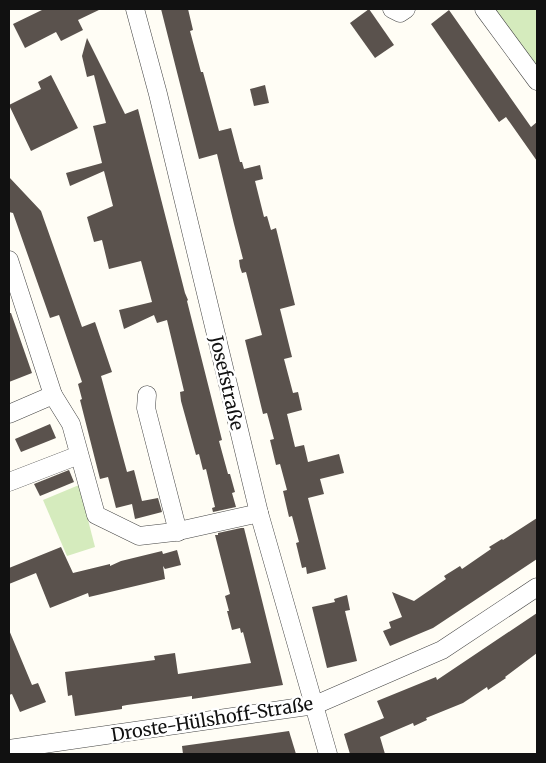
<svg xmlns="http://www.w3.org/2000/svg" width="546" height="763" font-family="Merriweather,serif">
<style>
.park{fill:#d5ebbd}
.building{fill:#5a524d}
.lines{fill:none;stroke-linecap:round;stroke-linejoin:round}
.minor-casing{stroke:#444;stroke-width:19}
.minor{stroke:#fff;stroke-width:18}
.labels{text-anchor:middle;dominant-baseline:central;stroke-width:5;stroke-linejoin:round;paint-order:stroke}
.street-label{font-size:18px;fill:#111;stroke:#fff}
</style>
<rect width="100%" height="100%" fill="#fffdf5"/>
<g class="park">
<path d="M491 9H537V73Z"/>
<path d="M79 485 95 547 67 556 43 500Z"/>
</g>
<g class="building">
<path d="M44 9H101L78 20 83 30 61 41 56 32 25 48 13 24Z"/>
<path d="M161 9H188L193 30 190 31 201 72H203L219 131 231 128 240 162H242L244 169 260 165 263 179 255 181 264 217 267 216 271 230 276 228 295 305 280 309 292 357 284 359 293 393 298 392 302 410 287 414 295 447 304 445 308 462 339 454 344 473 320 479 324 494 308 498 326 569 307 574 306 567 302 568 296 543 299 542 292 516 289 517 283 491 287 490 280 464 276 465 270 440 274 439 267 413 263 414 245 340 262 335 246 272 242 273 240 267 239 260 243 259 234 224 217 154 199 159Z"/>
<path d="M369 9 394 45 375 58 350 23Z"/>
<path d="M449 10 531 127 537 122V161L506 117 499 122 431 24Z"/>
<path d="M87 38 125 114 138 109 185 293 188 300 187 301 222 440 219 441 228 474H230L235 492 232 493 236 507 213 512 212 508 215 507 206 469 203 470 199 454 196 455 181 401 180 392 184 391 167 320 157 323 154 315 124 329 119 310 152 302 141 261 109 269 102 240 94 242 87 217 113 206 104 171 70 186 66 173 102 163 93 126 106 123 94 75 87 77 82 56Z"/>
<path d="M51 75 78 128 31 151 9 105 41 89 38 82Z"/>
<path d="M265 85 269 103 254 106 250 89Z"/>
<path d="M9 177 41 211 82 327 95 322 112 372 101 376 127 472 134 470 142 501 158 498 162 512 135 519 132 504 116 508 108 477 100 479 80 400 82 399 78 384 82 382 59 315 50 318 13 213 9 212Z"/>
<path d="M9 313H11L32 373 9 382Z"/>
<path d="M50 424 56 438 21 452 15 439Z"/>
<path d="M69 470 74 482 40 496 34 484Z"/>
<path d="M537 518V559L433 628 390 646 383 631 391 628 389 622 402 617 392 592 414 601 446 579 444 576 460 566 462 569 491 549 489 547 502 539 503 540Z"/>
<path d="M241 528H244L283 685 192 699V696L127 705 122 706V709L75 716 72 695 68 696 65 672 155 660 154 656 175 653 178 674 251 663 243 632 241 633 240 628 232 630 227 611H229L225 596 230 594 215 535H218V533Z"/>
<path d="M61 547 73 573 110 564V566L121 561 162 551 163 554 177 550 181 565 165 569 163 566 165 579 89 597 88 593 50 608 36 573 9 584V568Z"/>
<path d="M347 595 350 610 345 611 357 661 327 668 312 607 335 602 334 599Z"/>
<path d="M537 613V653L505 677 506 678 488 690 487 687 463 703 426 718 427 720 414 726 413 723 380 737 385 754H350L344 734 384 718 377 701 436 677 437 680Z"/>
<path d="M9 630 32 685 38 683 46 702 20 712 12 694 9 695Z"/>
<path d="M289 731 296 754H183L182 746Z"/>
</g>
<g class="lines">
<defs>
<g id="minor">
<path d="M135 9 158 94 259 513 328 754"/>
<path d="M392 9 400 13 406 9"/>
<path d="M484 9 537 81"/>
<path d="M9 260 53 395 9 414"/>
<path d="M53 395 71 424 96 515 139 536 174 532 259 513"/>
<path d="M147 395 146 408 178 532"/>
<path d="M9 482 79 455"/>
<path d="M9 749 315 705 442 650 537 587"/>
</g>
</defs>
<use href="#minor" class="minor-casing"/>
<use href="#minor" class="minor"/>
</g>
<g class="labels">
<g class="street-label">
<text transform="translate(227 383) rotate(77)">Josefstraße</text>
<text transform="translate(212 719) rotate(-9)">Droste-Hülshoff-Straße</text>
</g>
</g>
<rect width="546" height="763" fill="none" stroke="#111111" stroke-width="20"/>
</svg>
